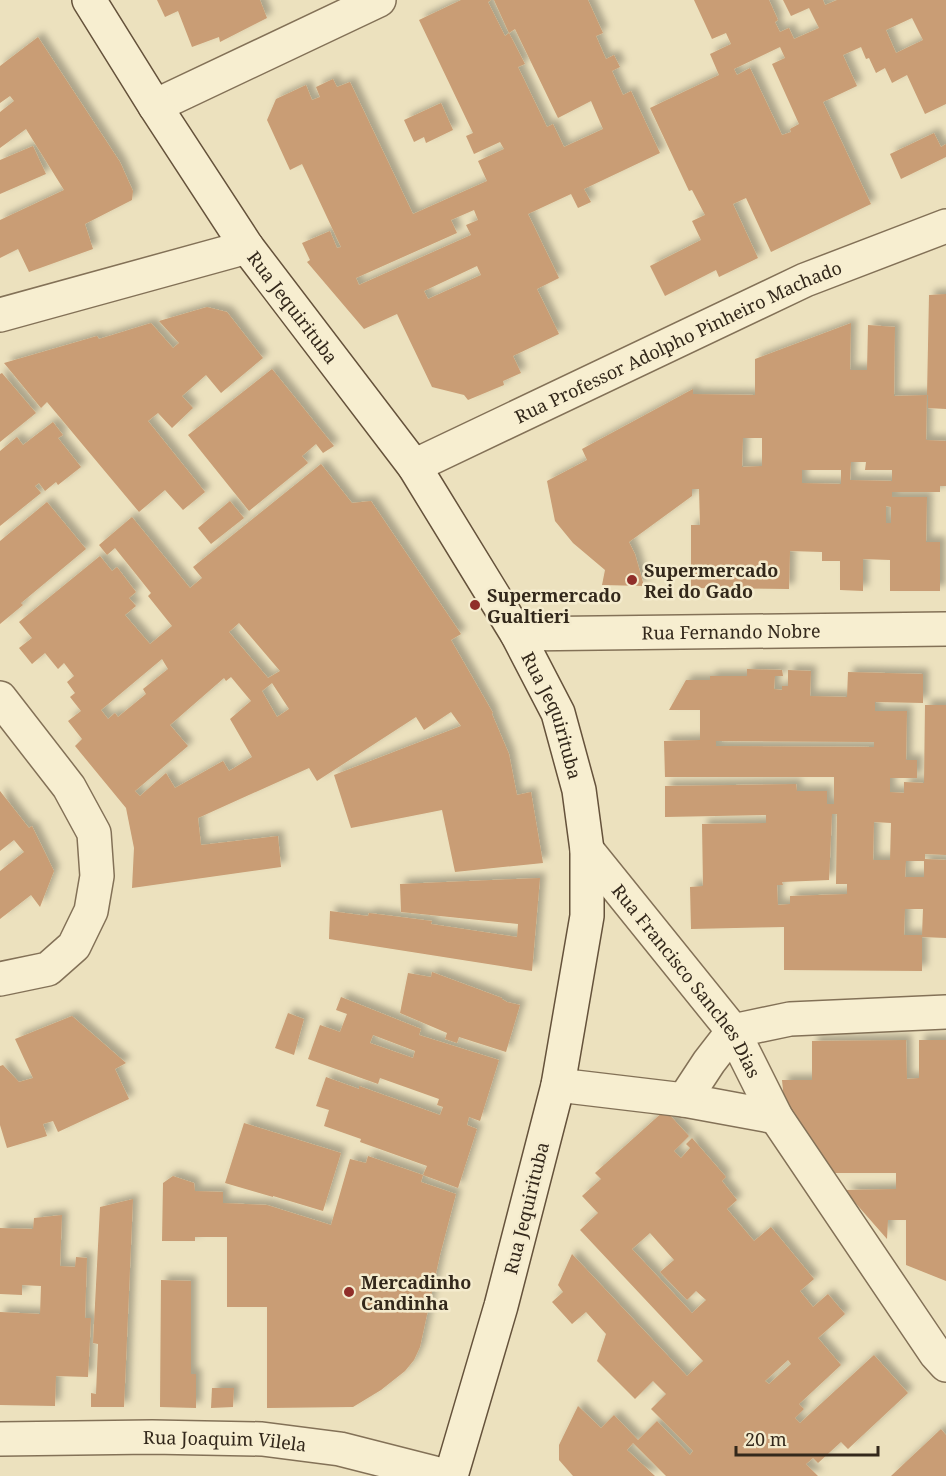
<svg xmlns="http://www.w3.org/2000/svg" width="946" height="1476" font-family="'Noto Serif',serif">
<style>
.building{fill:#c99d74;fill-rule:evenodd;filter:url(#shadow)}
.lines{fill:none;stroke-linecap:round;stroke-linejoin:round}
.minor-casing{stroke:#837157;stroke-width:36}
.secondary-casing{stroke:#65523b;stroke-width:36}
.minor{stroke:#f7eed0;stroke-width:33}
.secondary{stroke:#f7eed0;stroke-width:33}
.poi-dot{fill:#902e29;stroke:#f4ebcd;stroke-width:2}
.labels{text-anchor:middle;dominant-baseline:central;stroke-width:5;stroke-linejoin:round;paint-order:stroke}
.street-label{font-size:18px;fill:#33281b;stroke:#f4ebcd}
.poi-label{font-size:18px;font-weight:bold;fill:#33281b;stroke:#f4ebcd;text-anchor:start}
</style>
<defs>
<filter id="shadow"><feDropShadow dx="5.5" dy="-5.5" stdDeviation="3" flood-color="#0004"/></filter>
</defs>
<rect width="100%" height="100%" fill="#ece1be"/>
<g class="building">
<path d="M157 0H260L267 18 220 42 219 37 192 47 178 11 165 17Z"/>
<path d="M461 0H491L488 2 505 36 509 33 525 64 518 67 547 127 553 124 564 147 603 129 591 101 558 118 515 29 509 33 494 0H588L603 33 596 36 606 59 614 55 620 67 612 71 623 95 631 91 660 153 584 189 591 202 578 208 571 194 528 214 559 278 537 289 559 334 513 356 521 373 503 381 504 385 468 400 464 395 432 387 397 314 364 329 307 262 310 260 302 243 330 231 337 248 341 247 302 164 290 170 267 120 276 99 306 85 312 100 320 97 316 87 333 79 337 87 350 82 413 214 487 181 478 161 504 149 500 142 474 154 466 136 473 133 419 20ZM474 210 478 220 466 225 471 235 359 285 356 278 457 233 451 220ZM477 266 481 275 428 299 424 291Z"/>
<path d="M694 0H769L778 20 775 22 780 32 789 28 794 39 819 28 809 8 791 16 783 0H823L825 5 837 0H946V104L925 114 907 75 892 83 885 68 876 73 869 58 866 59 861 47 843 55 857 86 823 102 871 204 771 252 746 198 733 204 758 258 719 277 716 270 665 296 650 266 701 240 692 221 705 215 692 190 689 191 650 108 719 75 710 54 731 44 726 33 712 39ZM912 18 923 40 896 53 886 30ZM780 47 785 58 772 64 799 124 790 129 791 132 782 135 750 68 737 75 734 69Z"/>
<path d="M38 37 120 162 133 191 132 200 85 224 93 249 29 272 18 249 0 258V220L64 190 26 129 0 148V112L14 101 10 96 0 103V66Z"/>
<path d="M441 103 453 130 426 143 424 137 414 142 404 120Z"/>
<path d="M934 133 941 147 946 144V157L901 179 890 154Z"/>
<path d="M33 146 46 174 0 194V160Z"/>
<path d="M946 294V409L928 408V395H927L929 295Z"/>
<path d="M207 307 227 312 263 358 221 393 206 375 182 396 193 408 172 428 158 413 148 421 205 492 183 510 165 490 139 512 47 402 41 408 4 363 97 336 99 339 151 323 173 348 179 343 159 321Z"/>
<path d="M851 323 850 370H867L868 325 895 327 894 396 927 395 926 440 946 441V486H940V492H892V497H927L926 542H940V591H890V560L863 559V591L840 590V561H822V552L790 551 789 589 691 588V525H700L699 489H692V496L629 542 635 554 644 586 602 585 605 570 573 543 555 521 547 481 587 460 582 449 693 389V394L755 395V359ZM743 438H762V466L742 467ZM851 462H866L865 470H892V481L850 480ZM802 470H841V484L802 483ZM886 506 891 507V523H886Z"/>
<path d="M272 369 334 446 323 453 316 444 302 456 308 463 249 511 188 435Z"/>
<path d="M2 373 36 413 0 442V374Z"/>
<path d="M53 422 63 435 58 438 81 467 58 485 56 482 45 491 39 483 35 486 41 493 0 526V451L17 437 23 445Z"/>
<path d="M321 464 352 503 371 501 461 634 451 640 493 713 492 714 509 754 517 795 531 792 543 863 455 872 442 810 351 828 334 775 461 726 451 712 424 730 416 717 317 781 309 768 198 818 201 845 278 836 281 867 132 888 134 848 126 808 75 746 82 739 68 721 81 711 70 697 75 693 67 682 74 676 64 663 58 669 45 653 32 664 19 648 32 638 19 622 100 556 112 571 117 567 136 592 129 598 136 606 125 615 150 644 172 626 148 596 151 593 115 548 107 555 99 545 132 517 190 588 202 578 193 567ZM239 623 280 671 268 678 229 632ZM162 659 168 669 143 689 146 694 118 717 115 713 108 719 101 710ZM231 677 251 701 230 719 252 757 229 771 223 761 175 788 166 773 140 796 135 791 188 746 170 725 224 678 226 681ZM272 683 289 709 277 717 262 691Z"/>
<path d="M230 501 244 518 211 544 198 528Z"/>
<path d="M47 502 86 549 21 603 23 605 0 624V541Z"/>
<path d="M747 669 782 670 783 676H775L774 689 782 690V686H788V670L811 671 810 696 847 697 848 672 923 674V703L875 702V711H907L906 760H917V778H890V792L904 793V782L924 783 925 705H946V855L925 854V859L946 860V938L922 937V971L784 970V927L691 929 690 887 703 886 702 824 766 823V815L665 817V786L796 784 797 791H827V804H834V777H665L664 741 700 740V710H669L686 680H710V676H747ZM716 741 874 742V747L716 746ZM832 814H837L836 884H847V894L790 896V904L778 905 777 885H783L782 882 829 880ZM874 822 891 823 890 860H873ZM906 861H924V877H905ZM905 909H923L922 935H904Z"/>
<path d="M0 791 29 828 32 826 54 871 40 907 31 895 0 919V871L24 852 14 840 0 851Z"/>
<path d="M540 878 532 971 329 939 330 911 368 916 369 913 432 921 431 924 517 937 518 924 401 912 400 884Z"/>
<path d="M432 972 502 998V999L507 1002 520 1005 506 1052 459 1037 457 1043 445 1039 447 1033 400 1013 408 973 431 977Z"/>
<path d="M341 997 421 1029 419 1035 499 1060 480 1121 469 1117 467 1125 477 1129 458 1188 423 1175 427 1166 360 1142 361 1139 324 1126 329 1110 316 1106 326 1077 359 1089V1086L440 1115 443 1107 437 1105 439 1099 380 1078 378 1084 308 1059 320 1025 340 1032 347 1014 336 1010ZM373 1035 415 1051 413 1058 370 1043Z"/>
<path d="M288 1013 304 1019 294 1055 275 1048Z"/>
<path d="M72 1016 126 1063 115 1069 129 1099 58 1132 53 1121 43 1124 47 1136 7 1148 0 1125V1066L3 1065 19 1082 33 1078 15 1039Z"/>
<path d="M906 1040 907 1079 919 1078V1040H946V1281L906 1265V1220H888L887 1239 844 1190 896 1189V1173H830L812 1139H799L785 1111 782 1080H812V1041Z"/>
<path d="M665 1110 689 1136 674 1151 681 1158 690 1148 686 1144 692 1138 726 1177 722 1181 737 1200 727 1209 754 1241 771 1227 814 1279 800 1291 813 1307 828 1294 845 1314 818 1338 841 1365 799 1404 804 1409 795 1418 800 1423 874 1355 908 1393 848 1449 841 1442 818 1463 813 1458 806 1464 818 1476H666L633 1443 627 1450 655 1476H573L559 1460V1445L578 1406 601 1428 614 1415 638 1440 657 1421 690 1455 693 1451 651 1409 666 1394 653 1381 635 1399 597 1361 606 1334 586 1312 572 1324 552 1302 563 1292 558 1285 572 1254 687 1376 703 1361 580 1230 598 1213 582 1196 601 1179 595 1173ZM650 1233 674 1260 660 1272 687 1300 696 1291 706 1300 692 1313 632 1249ZM788 1360 791 1364 769 1384 765 1381Z"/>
<path d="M244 1123 341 1153 323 1211 273 1196V1197L225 1183Z"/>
<path d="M368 1156 423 1175 421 1182 456 1194 440 1255 420 1347 414 1360 405 1371 381 1390 353 1407 267 1408V1307H227V1237H195V1241H162L163 1183 173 1176 194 1183 195 1191 223 1192V1203L267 1205 331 1225 350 1159 366 1163Z"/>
<path d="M133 1199 124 1407H91V1393L96 1394 98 1344 93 1343 100 1207Z"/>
<path d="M62 1215 60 1266 75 1267 76 1257 87 1258 85 1318H91L88 1377 56 1376 55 1406 0 1405V1312L40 1314 41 1286 22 1285V1295L0 1294V1228L33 1229 34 1218Z"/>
<path d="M161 1280 191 1281V1374H196V1408L160 1407Z"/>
<path d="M212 1388H234L233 1407 211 1408Z"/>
<path d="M941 1429 946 1435V1476H891Z"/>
</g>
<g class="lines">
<defs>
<g id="minor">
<path d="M155 106 379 0"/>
<path d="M0 315 247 247"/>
<path id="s1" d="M414 466 805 280 946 226"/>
<path id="s2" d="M517 634 946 629"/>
<path d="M0 698 69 787 94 833 97 876 91 911 74 946 48 969 0 979"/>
<path id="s3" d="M587 850 733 1031 776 1117 936 1354 946 1365"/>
<path d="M558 1085 684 1100 776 1117"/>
<path d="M684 1100 709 1062 733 1031 790 1019 946 1012"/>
<path id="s4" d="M0 1439 152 1437 262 1439 340 1449 446 1476"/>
</g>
<g id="secondary">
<path id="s5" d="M89 0 155 106 247 247 414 466 517 634 558 713 579 790 587 850V916L558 1085 501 1306 451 1476"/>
</g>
</defs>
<use href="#minor" class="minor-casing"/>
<use href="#secondary" class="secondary-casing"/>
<use href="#minor" class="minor"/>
<use href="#secondary" class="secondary"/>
</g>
<g class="poi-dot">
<circle cx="632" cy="580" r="6"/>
<circle cx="475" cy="605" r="6"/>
<circle cx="349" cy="1292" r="6"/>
</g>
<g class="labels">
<g class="street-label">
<text stroke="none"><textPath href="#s5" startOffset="369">Rua Jequirituba</textPath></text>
<text stroke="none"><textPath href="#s1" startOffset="292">Rua Professor Adolpho Pinheiro Machado</textPath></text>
<text stroke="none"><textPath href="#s2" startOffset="214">Rua Fernando Nobre</textPath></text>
<text stroke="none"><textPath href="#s5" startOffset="855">Rua Jequirituba</textPath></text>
<text stroke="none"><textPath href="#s3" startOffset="165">Rua Francisco Sanches Dias</textPath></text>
<text transform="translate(526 1208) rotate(-76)">Rua Jequirituba</text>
<text stroke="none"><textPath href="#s4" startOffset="225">Rua Joaquim Vilela</textPath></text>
</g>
<g class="poi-label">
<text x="644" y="570">Supermercado<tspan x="644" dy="21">Rei do Gado</tspan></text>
<text x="487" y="595">Supermercado<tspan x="487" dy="21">Gualtieri</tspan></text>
<text x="361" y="1282">Mercadinho<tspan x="361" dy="21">Candinha</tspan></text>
</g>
</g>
<path d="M736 1446v9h142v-9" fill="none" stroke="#33281b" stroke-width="3"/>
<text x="745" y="1446" font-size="18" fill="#33281b" stroke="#f4ebcd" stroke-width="4.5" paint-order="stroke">20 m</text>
</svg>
